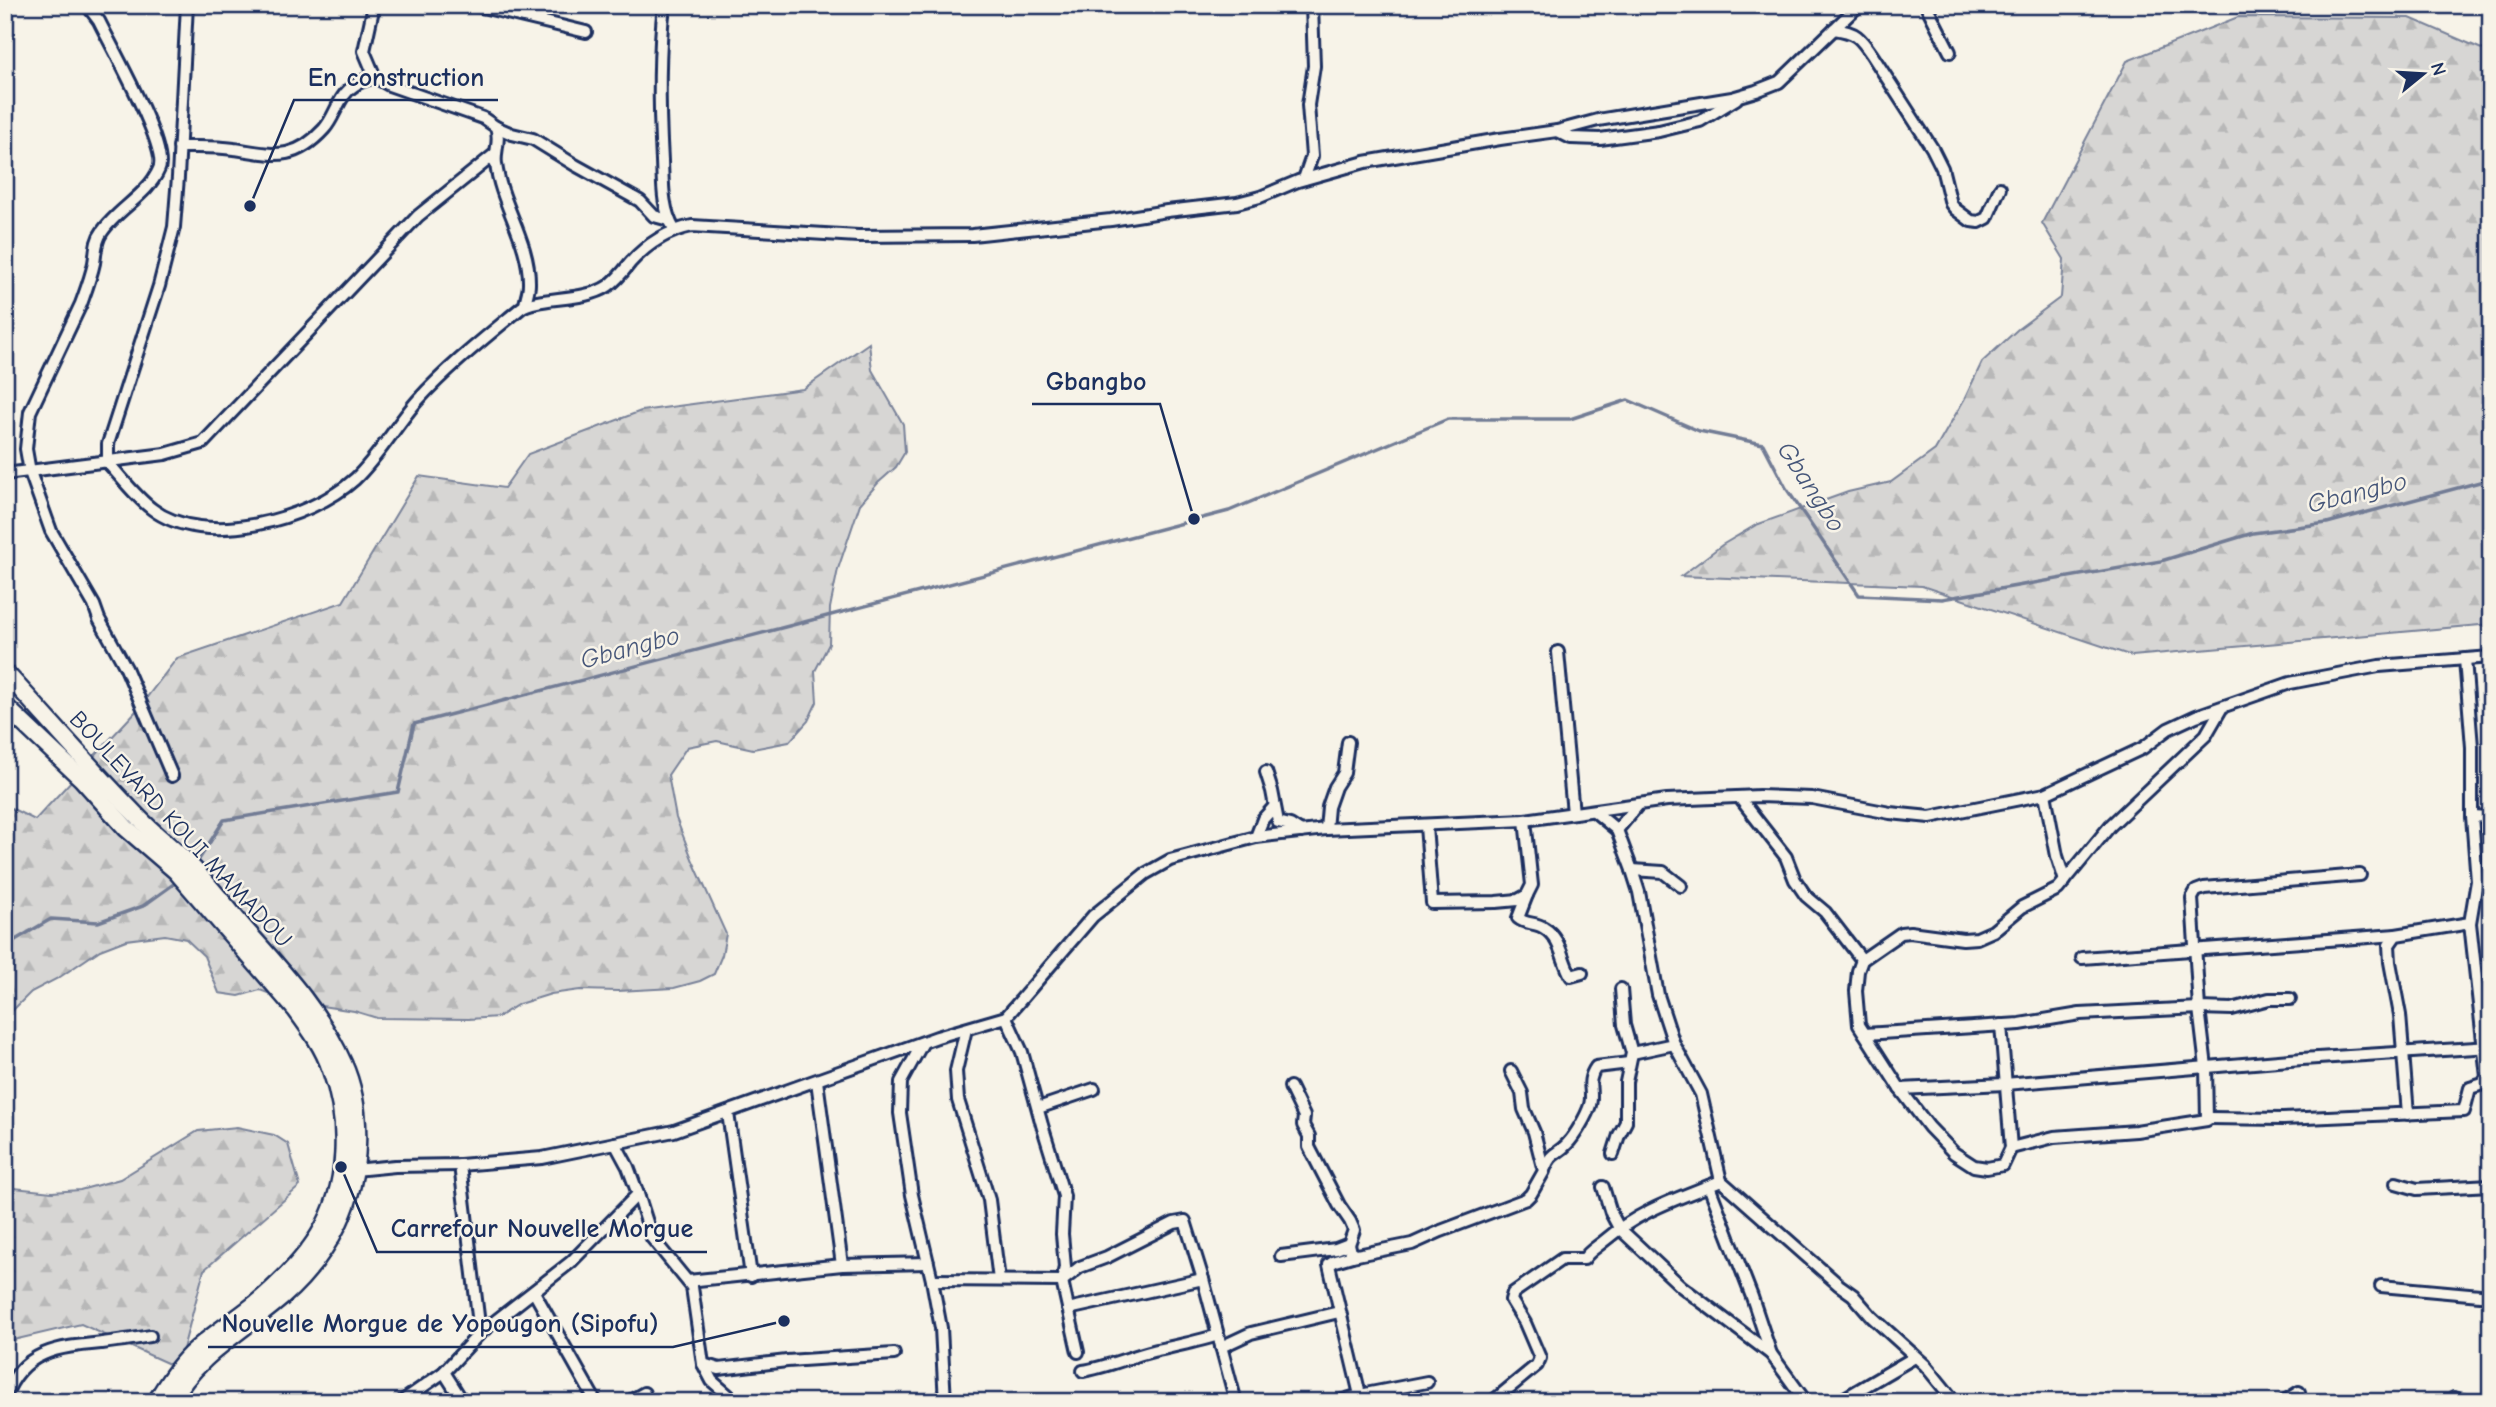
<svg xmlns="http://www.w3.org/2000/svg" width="2496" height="1407" font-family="'Comic Neue',sans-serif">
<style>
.forest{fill:url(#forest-firs);stroke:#798299;stroke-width:2}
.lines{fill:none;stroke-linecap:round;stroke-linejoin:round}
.stream{stroke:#727c95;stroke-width:3.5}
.minor-casing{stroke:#1b2f5e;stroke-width:16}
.primary-casing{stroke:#1b2f5e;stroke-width:21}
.minor{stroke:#f7f3e8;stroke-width:10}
.primary{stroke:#f7f3e8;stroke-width:16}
.labels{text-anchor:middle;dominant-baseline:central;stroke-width:5;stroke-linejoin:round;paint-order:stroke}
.street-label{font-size:24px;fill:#1b2f5e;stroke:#f7f3e8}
.water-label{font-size:26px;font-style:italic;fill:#465679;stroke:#f7f3e8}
.leader{fill:none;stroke:#1b2f5e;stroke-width:2.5}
.callout-dot{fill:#1b2f5e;stroke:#f7f3e8;stroke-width:2.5}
.callout-label{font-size:26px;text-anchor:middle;font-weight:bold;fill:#1b2f5e;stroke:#f7f3e8;stroke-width:5;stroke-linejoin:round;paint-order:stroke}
</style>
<defs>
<pattern id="forest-firs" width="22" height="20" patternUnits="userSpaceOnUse" patternTransform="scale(1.75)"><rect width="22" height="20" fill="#d7d6d4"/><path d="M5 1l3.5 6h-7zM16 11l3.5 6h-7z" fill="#b8b8b8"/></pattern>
</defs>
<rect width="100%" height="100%" fill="#f7f3e8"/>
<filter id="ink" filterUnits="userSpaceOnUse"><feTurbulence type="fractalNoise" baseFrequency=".0143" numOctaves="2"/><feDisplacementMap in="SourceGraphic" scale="14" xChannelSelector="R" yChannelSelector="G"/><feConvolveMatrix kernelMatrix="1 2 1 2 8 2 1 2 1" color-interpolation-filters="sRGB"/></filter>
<g filter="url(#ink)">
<g class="forest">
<path d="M2238 17 2410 18 2491 53V624L2132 656 1922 586 1681 576 1722 545 1756 525 1848 492 1891 482 1935 450 1965 398 1982 362 2018 329 2061 297 2064 259 2042 223 2127 61Z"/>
<path d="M869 343 872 370 903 424 905 452 896 467 878 483 860 504 838 569 830 608 829 644 815 671 817 702 808 721 789 742 753 749 717 741 687 747 668 775 676 818 693 861 726 934 722 955 714 974 700 981 674 988 618 991 580 990 551 994 519 1004 498 1017 469 1019 377 1018 354 1011 289 1001 260 990 239 996 219 993 204 956 186 939 165 935 126 940 100 950 60 977 31 992 5 1018V805L35 820 137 710 177 658 343 602 419 476 504 488 528 454 641 411 803 389Z"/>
<path d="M237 1127 274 1135 288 1144 300 1186 204 1270 178 1368 81 1324 5 1342V1187L52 1192 80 1190 120 1179 198 1131Z"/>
</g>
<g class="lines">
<g class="stream">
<path d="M196 864 224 820 398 792 414 724 1229 511 1448 419H1570L1628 400 1699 431 1763 444 1786 488 1859 595 1942 599 2161 561 2253 533 2327 523 2491 479"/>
<path d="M5 946 51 919 98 922 143 906 178 881"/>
</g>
<defs>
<g id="minor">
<path d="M87 5 99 21C111 46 169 148 159 169 148 195 117 209 102 232 95 241 96 252 94 263 91 277 86 290 81 304L30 412 26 449 30 472 51 531 94 605 99 619 126 668 172 776"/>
<path d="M187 5 178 177 174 227 159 286 108 444V463C122 478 135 496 152 509 204 549 310 520 355 479 379 456 396 425 418 400 449 366 486 337 521 308 537 296 585 302 608 286 617 280 623 272 630 263 647 244 667 231 692 226L858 236 972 235 1111 220 1167 211 1237 203 1260 197 1298 181 1365 162 1500 139 1557 131 1598 120 1732 98 1756 91 1779 82 1859 5"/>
<path d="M374 5 364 51 375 77 389 85 483 118 496 127C501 141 494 151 496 164 501 205 530 242 529 284 529 291 526 298 525 305"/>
<path d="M474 5 586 32"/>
<path d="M664 5C658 57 659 109 662 161 663 184 662 209 674 229"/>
<path d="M1926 5 1950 52"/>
<path d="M1834 29C1856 32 1860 37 1872 55L1932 148 1942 168 1951 204 1955 209 1971 221 1979 222 1987 218 2000 188"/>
<path d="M496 127 512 134 533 139 575 165 640 201 654 216 669 220"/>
<path d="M1557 131 1571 138 1600 139 1659 131 1700 121 1736 99"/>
<path d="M179 147C197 147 216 146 234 149 272 154 293 163 324 129 336 116 338 95 355 85 360 81 368 79 375 77"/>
<path d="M1304 179 1312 156 1308 105 1314 66 1312 5"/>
<path d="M5 474 165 454 203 443 418 216 495 154"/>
<path d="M1558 652 1573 813"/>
<path d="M2465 659 2472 747V816L2491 817"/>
<path d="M1266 772 1272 791 1278 822 1290 825 1301 832"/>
<path d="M2045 794 2057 856 2065 881"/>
<path d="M1739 797 1786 857 1795 880 1806 896 1825 912 1862 960"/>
<path d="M1594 811 1617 830 1632 870 1639 892 1658 995 1674 1044 1701 1094 1721 1181 1839 1285 1853 1295 1872 1317 1925 1365 1955 1402"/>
<path d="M1426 826 1432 903 1496 902 1518 900 1527 895 1532 885 1525 820"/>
<path d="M1326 829 1328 807 1335 787 1344 773 1348 742"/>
<path d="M1617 830 1638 805"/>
<path d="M1256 837 1263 819 1274 807"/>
<path d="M1632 870 1663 872 1681 886"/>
<path d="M1527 895 1518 918C1526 925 1536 922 1544 928 1561 938 1562 961 1571 976L1582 973"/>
<path d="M2082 958 2396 935"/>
<path d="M2290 999H2269L2232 1009 2199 1008 2192 898 2196 891 2204 888 2360 875"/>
<path d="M1006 1017 1022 1052 1042 1125 1064 1196 1062 1234 1065 1267 1062 1281"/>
<path d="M2001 1025 2011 1148 2003 1165 1987 1168 1974 1166 1954 1153 1929 1127 1900 1089 1859 1025 1856 991 1858 971 1862 960 1901 933 1910 932 1963 939 1977 938 1993 931 2022 907 2058 889 2110 826 2206 735 2221 709"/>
<path d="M966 1029 956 1071 958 1100 989 1200 999 1280"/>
<path d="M1865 1034 2020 1024 2080 1014 2199 1008 2206 1067 2207 1120 2136 1131 2054 1137 2011 1148"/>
<path d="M922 1044 901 1082 900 1113 912 1195 932 1280 941 1328 945 1402"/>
<path d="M1632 1053 1674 1044"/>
<path d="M817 1081 842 1265"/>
<path d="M1290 1087 1304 1116 1303 1125 1309 1136V1147L1339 1205 1350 1221 1354 1230 1349 1244 1352 1256"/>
<path d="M1900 1089 2005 1084 2302 1059 2491 1047"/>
<path d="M1038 1108 1094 1089"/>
<path d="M728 1113 751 1276"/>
<path d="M2408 1114 2400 1015 2390 962 2389 945 2396 935 2470 923 2477 881 2472 816"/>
<path d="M2209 1118 2283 1119 2464 1111 2470 1088 2483 1084 2487 1077 2470 923"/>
<path d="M1613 1154 1619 1135 1626 1122V1082L1632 1053 1624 1025 1621 989"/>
<path d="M460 1165 480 1333"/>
<path d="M1545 1168C1551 1152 1557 1155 1567 1144 1575 1136 1587 1115 1590 1105 1594 1090 1585 1083 1596 1067L1629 1063"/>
<path d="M355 1170 395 1166 460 1165 542 1158 674 1131 937 1037 1006 1017 1093 916 1145 874 1170 860 1256 837 1326 829 1525 820 1667 800 1759 796 1812 798 1890 813 1930 817 2045 794 2143 748 2168 729 2196 716 2290 683 2379 666 2491 657"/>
<path d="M2396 1183 2417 1189 2491 1185"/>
<path d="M1709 1186 1752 1297 1771 1354 1806 1402"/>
<path d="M1603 1187 1611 1213 1619 1228 1682 1287 1771 1354"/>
<path d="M638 1194 652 1238 692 1287 703 1364 712 1381 736 1402"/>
<path d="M1281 1256 1336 1249 1349 1244"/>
<path d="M932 1280 1062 1281 1078 1352"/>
<path d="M688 1281 842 1265 928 1263"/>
<path d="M1062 1281 1080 1267 1107 1257 1174 1223 1185 1221 1203 1279 1236 1402"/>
<path d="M2381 1286 2491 1296"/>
<path d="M534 1292 596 1402"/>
<path d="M1068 1309 1203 1279"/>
<path d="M1221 1347 1251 1333 1339 1312"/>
<path d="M703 1364 719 1369 787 1361 894 1354"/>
<path d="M1083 1371C1107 1367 1129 1357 1153 1351 1175 1346 1196 1342 1218 1335"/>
<path d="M444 1372 463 1402"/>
<path d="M5 1397C22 1350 59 1347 102 1343 118 1341 134 1339 150 1336"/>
<path d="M2454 1398 2470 1402"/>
<path d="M401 1402 444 1372 480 1333 571 1262 638 1194 628 1167 615 1143"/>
<path d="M628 1402 644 1393"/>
<path d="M1337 1402 1360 1395 1329 1265 1335 1261 1352 1256 1412 1244 1441 1231 1526 1199 1531 1194 1544 1171 1534 1132 1524 1109 1522 1093 1511 1071"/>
<path d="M1362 1402 1360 1395 1427 1382"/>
<path d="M1492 1402 1537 1365 1540 1358 1525 1323 1511 1300 1513 1293 1562 1259H1584C1589 1251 1597 1247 1604 1241 1642 1209 1677 1199 1721 1181"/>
<path d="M1838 1402 1915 1357"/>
<path d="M2283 1402 2299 1392"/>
</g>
<g id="primary">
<path d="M5 672C49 720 92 770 137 816 152 832 169 845 184 859 205 880 224 904 243 927 280 969 320 1011 343 1063 364 1109 361 1176 339 1222 325 1251 306 1276 282 1297 244 1330 195 1356 171 1402"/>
<path d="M5 706 82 779 126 828 176 871 296 1010C310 1029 324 1048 331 1070 350 1122 349 1187 319 1235 305 1258 286 1277 266 1295 243 1316 214 1332 191 1354 177 1368 166 1385 156 1402"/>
</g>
</defs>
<use href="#minor" class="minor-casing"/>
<use href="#primary" class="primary-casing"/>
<use href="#minor" class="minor"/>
<use href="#primary" class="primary"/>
</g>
</g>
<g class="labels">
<g class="street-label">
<text transform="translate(181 829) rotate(47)">BOULEVARD KOUI MAMADOU</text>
</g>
<g class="water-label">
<text transform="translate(1811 487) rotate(57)">Gbangbo</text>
<text transform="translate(2357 493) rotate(-14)">Gbangbo</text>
<text transform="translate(630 648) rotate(-15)">Gbangbo</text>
</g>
</g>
<path class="leader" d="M250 206L294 100H498M1194 519L1160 404H1032M341 1167L377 1252H707M784 1321L673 1347H208"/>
<g class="callout-dot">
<circle cx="250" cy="206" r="7"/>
<circle cx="1194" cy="519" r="7"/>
<circle cx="341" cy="1167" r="7"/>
<circle cx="784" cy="1321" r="7"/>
</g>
<g class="callout-label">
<text x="396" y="86">En construction</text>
<text x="1096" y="390">Gbangbo</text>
<text x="542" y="1237">Carrefour Nouvelle Morgue</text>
<text x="440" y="1332">Nouvelle Morgue de Yopougon (Sipofu)</text>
</g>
<rect width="2496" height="1407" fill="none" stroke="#f7f3e8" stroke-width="28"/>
<rect x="14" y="14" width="2468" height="1379" fill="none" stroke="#1b2f5e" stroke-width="2.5" filter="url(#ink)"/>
<g transform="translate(2423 74) rotate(72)" stroke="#f7f3e8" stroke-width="5" paint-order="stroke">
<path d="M0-5L12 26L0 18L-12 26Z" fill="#1b2f5e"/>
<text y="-10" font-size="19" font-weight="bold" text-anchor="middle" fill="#1b2f5e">N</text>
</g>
</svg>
